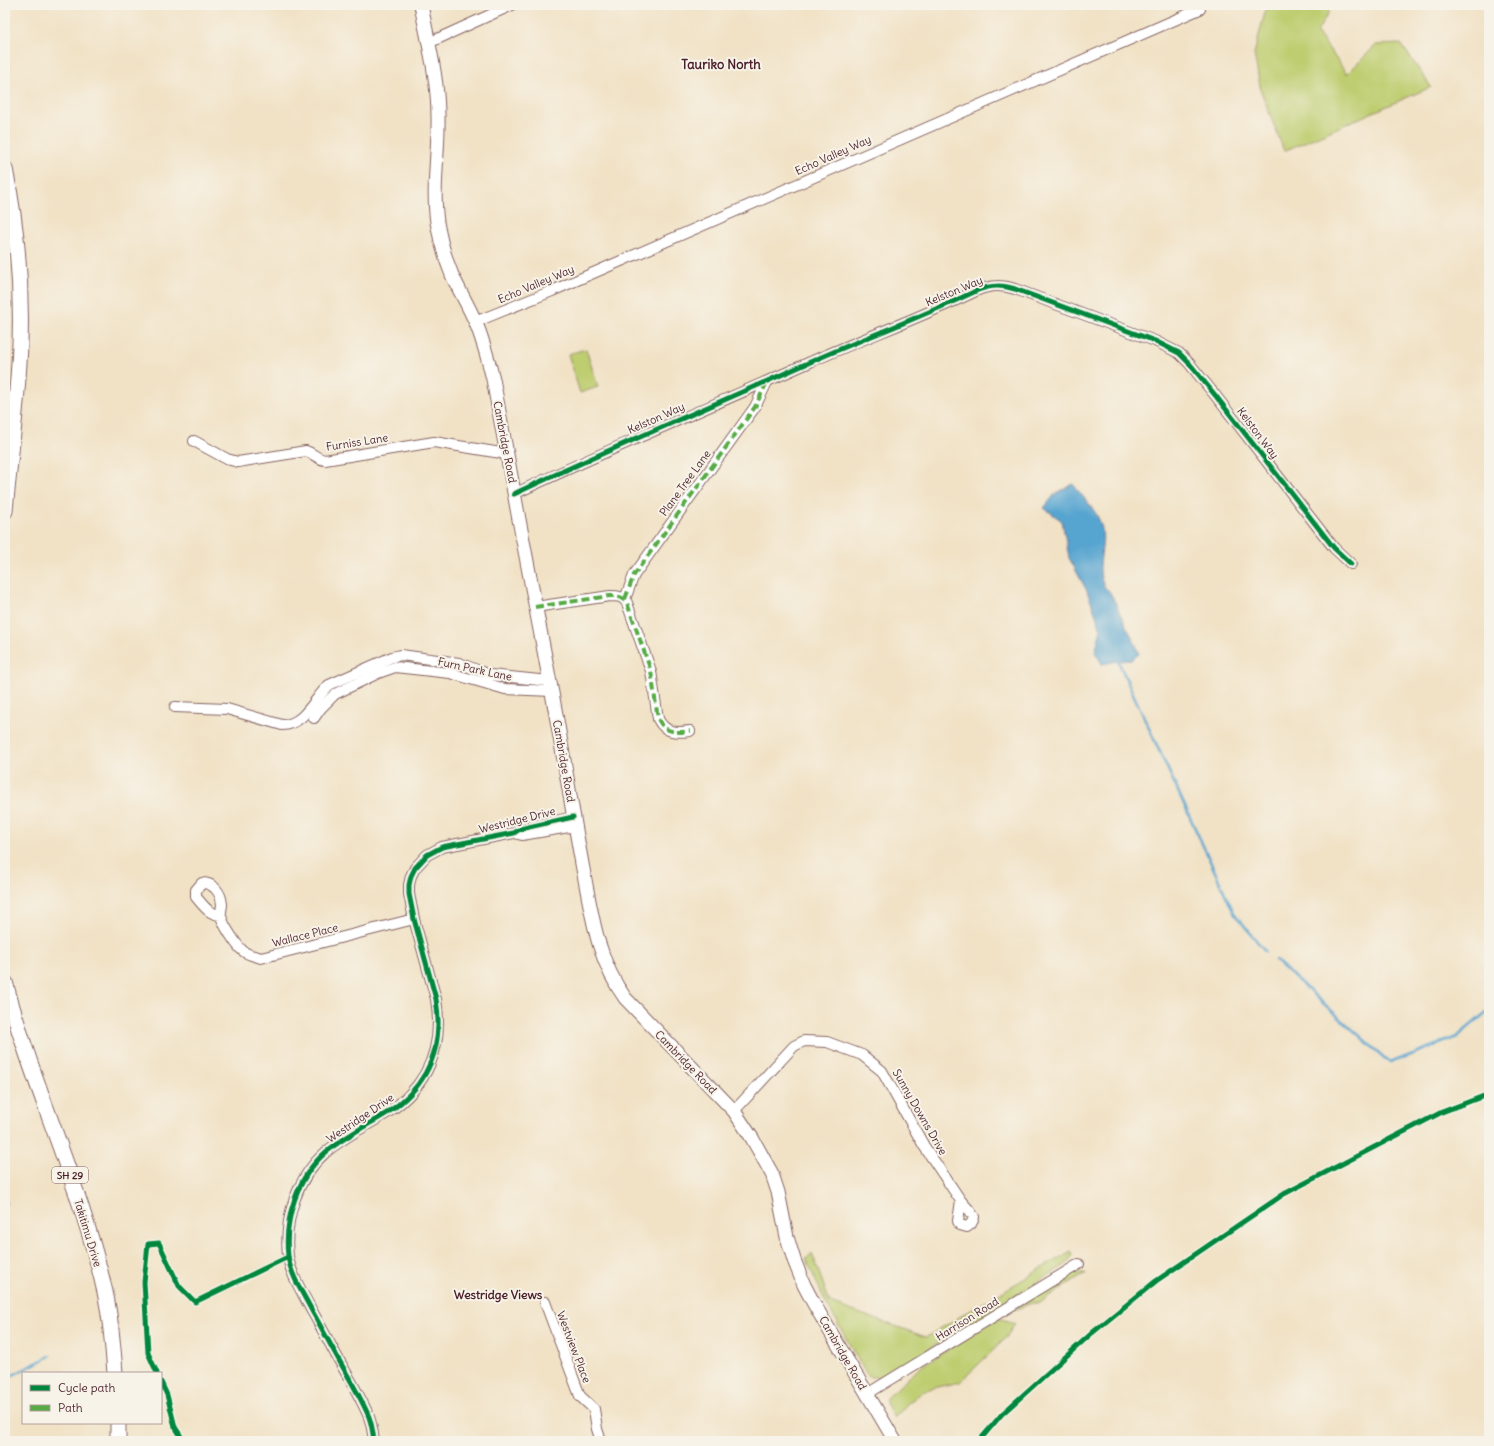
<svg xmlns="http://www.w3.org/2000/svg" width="1494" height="1446" font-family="Delius,sans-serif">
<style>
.green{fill:#becd6f;stroke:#84764d}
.water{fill:#57a4d0;stroke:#50627e}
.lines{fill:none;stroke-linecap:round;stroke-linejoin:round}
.stream{stroke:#57a4d0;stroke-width:2.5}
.minor-casing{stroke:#846361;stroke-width:12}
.major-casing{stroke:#846361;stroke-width:15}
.highway-casing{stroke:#846361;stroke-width:17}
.minor{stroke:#fff;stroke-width:10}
.major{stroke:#fff;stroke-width:13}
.highway{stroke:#fff;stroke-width:15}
.quiet{stroke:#57aa44;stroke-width:4;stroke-dasharray:8 4;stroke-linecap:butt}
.cycleway-casing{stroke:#f7f3e8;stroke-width:8}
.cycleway{stroke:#00873e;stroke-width:5}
.labels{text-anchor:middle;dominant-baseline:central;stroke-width:4;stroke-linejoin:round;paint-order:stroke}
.shield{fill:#f7f3e8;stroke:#7e5f64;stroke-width:1}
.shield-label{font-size:10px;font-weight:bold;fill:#4a1f2b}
.street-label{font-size:11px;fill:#4a1f2b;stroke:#f7f3e8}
.neighbourhood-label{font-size:12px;font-weight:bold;fill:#4a1f2b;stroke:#f7f3e8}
.quarter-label{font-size:13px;font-weight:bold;fill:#4a1f2b;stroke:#f7f3e8}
</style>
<rect width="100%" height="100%" fill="#f7f3e8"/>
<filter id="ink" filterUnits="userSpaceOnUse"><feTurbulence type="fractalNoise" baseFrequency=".025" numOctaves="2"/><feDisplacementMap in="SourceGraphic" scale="8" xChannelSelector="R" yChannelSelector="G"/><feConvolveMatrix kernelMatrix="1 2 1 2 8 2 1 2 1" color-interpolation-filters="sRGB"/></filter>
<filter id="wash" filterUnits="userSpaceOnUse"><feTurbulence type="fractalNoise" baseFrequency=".012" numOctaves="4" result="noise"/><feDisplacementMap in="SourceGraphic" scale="16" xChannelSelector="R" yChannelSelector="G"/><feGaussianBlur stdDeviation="0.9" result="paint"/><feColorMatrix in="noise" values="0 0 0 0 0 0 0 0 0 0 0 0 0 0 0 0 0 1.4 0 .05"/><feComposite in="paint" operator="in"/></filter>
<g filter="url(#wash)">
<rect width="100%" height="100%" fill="#f1e2c6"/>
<g class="green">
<path d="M1267 5H1327L1329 12 1317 32 1347 74 1376 45 1401 44 1431 87 1284 151 1261 91 1254 54Z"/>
<path d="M586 349 598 387 580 393 568 354Z"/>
<path d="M1071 1251 1073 1255 1065 1265 880 1380 878 1377C872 1378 869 1376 865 1372L826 1303 806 1259 812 1253 830 1303 926 1337Z"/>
<path d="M1074 1273 1087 1274 1077 1278 1040 1303H1032L1017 1309H1013Z"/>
<path d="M998 1318 1009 1321 1015 1324 1005 1339 960 1382 925 1390 908 1403 894 1418 886 1403V1398L923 1365Z"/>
</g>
<path class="water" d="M1073 484C1082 497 1097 510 1101 525 1107 545 1094 567 1104 586 1106 589 1110 592 1112 596 1116 601 1117 609 1121 615 1127 629 1135 640 1139 654L1131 660 1118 661 1102 664 1095 652 1101 629 1087 591 1069 558 1062 521 1044 508 1055 494Z"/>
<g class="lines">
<g class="stream">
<path d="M1118 661 1234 913 1265 951"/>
<path d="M1275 960 1390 1063 1457 1037 1489 1010"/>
<path d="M5 1203H7"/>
<path d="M5 1379 50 1356"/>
</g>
</g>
</g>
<g filter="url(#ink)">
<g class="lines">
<defs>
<g id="minor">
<path d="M429 41 435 40 512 5"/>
<path d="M475 322 552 291 1200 9"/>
<path d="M194 441 227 459 238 462 306 451C313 453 317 459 325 460L434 442 507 454"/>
<path d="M514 494C611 448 710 407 808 363 864 338 922 317 978 290 992 285 1002 285 1015 289L1155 341 1179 353 1189 363 1215 395 1334 548 1351 564"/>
<path d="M625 599 634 575 755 407 767 382"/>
<path d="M535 607 610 596C618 596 622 596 627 603L651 671 658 719C665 733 676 733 690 731"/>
<path d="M175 707 227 709 282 725C304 725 314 699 329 685L392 657 401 655 459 663 490 675 549 681"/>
<path d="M314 718 321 708 335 694 378 673 395 667 450 673 505 689 552 691"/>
<path d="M518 834 522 835 575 826"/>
<path d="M221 915C209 915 203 905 196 897V890L202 883C214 883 221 893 222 904 222 908 220 913 221 916 223 925 237 946 243 951 248 955 255 956 261 958L414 919"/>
<path d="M734 1111 794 1046 804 1041 827 1042 862 1055 882 1071 924 1146 961 1201 970 1211 974 1217 973 1220 971 1224 967 1227 960 1225 958 1221 961 1201"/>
<path d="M545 1302 580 1396 594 1409 597 1429 601 1441"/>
<path d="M867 1394 1079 1264"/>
<path d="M374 1441C373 1433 372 1425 369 1417 362 1400 353 1385 344 1369 333 1350 323 1330 312 1311 304 1295 290 1274 288 1256 284 1219 297 1177 326 1152 344 1137 366 1126 387 1113 428 1086 444 1047 436 999L414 919 409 894V885L411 876 415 868 427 855 442 847 514 833 520 829 573 817"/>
</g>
<path id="major" d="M421 5C428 42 438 78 438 116 439 151 432 187 437 222 440 240 445 258 452 275 459 290 468 305 475 321 483 339 488 359 493 379 512 484 532 588 552 693 563 751 572 810 583 869 592 915 597 959 625 998L734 1111 752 1138 772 1174 778 1192 787 1237 794 1260 804 1285 814 1304 895 1441"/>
<g id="highway">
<path d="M5 169C17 226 22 286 20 344 18 400 10 455 5 511"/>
<path d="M5 982C33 1087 81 1186 105 1292 111 1319 113 1346 115 1373"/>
<path d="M118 1423V1441"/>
</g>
</defs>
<use href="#minor" class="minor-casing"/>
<use href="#major" class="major-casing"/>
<use href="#highway" class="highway-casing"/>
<use href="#minor" class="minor"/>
<use href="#major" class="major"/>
<use href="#highway" class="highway"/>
<g class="quiet">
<path d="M625 599 634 575 755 407 767 382"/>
<path d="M535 607 610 596C618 596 622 596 627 603L651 671 658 719C665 733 676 733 690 731"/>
</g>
<defs>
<g id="cycleway">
<path d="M514 494C611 448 710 407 808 363 864 338 922 317 978 290 992 285 1002 285 1015 289L1155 341 1179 353 1189 363 1215 395 1334 548 1351 564"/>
<path d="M157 1373 148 1353 144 1282 148 1244 159 1243 179 1286 195 1302 288 1257"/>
<path d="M161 1382 167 1395 175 1427 184 1441"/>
<path d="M374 1441C373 1433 372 1425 369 1417 362 1400 353 1385 344 1369 333 1350 323 1330 312 1311 304 1295 290 1274 288 1256 284 1219 297 1177 326 1152 344 1137 366 1126 387 1113 428 1086 444 1047 436 999L414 919 409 894V885L411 876 415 868 427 855 442 847 514 833 520 829 573 817"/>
<path d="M979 1441 1002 1414 1092 1333 1156 1281 1284 1194 1442 1112 1489 1094"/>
</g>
</defs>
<use href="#cycleway" class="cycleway-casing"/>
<use href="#cycleway" class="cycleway"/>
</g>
</g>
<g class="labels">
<rect class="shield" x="52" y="1167" width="36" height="16" rx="3"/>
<g class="shield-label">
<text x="70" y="1175">SH 29</text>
</g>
<g class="street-label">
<text transform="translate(833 155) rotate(-24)">Echo Valley Way</text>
<text transform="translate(536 284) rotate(-23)">Echo Valley Way</text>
<text transform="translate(954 291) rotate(-23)">Kelston Way</text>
<text transform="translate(656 418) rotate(-24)">Kelston Way</text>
<text transform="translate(1258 433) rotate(53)">Kelston Way</text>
<text transform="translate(357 442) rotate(-9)">Furniss Lane</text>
<text transform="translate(505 442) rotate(79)">Cambridge Road</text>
<text transform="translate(685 483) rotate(-54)">Plane Tree Lane</text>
<text transform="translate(475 669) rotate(12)">Furn Park Lane</text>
<text transform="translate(564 761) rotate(80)">Cambridge Road</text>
<text transform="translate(517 820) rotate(-14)">Westridge Drive</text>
<text transform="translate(305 935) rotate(-14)">Wallace Place</text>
<text transform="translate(686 1062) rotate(46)">Cambridge Road</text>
<text transform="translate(920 1112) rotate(60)">Sunny Downs Drive</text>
<text transform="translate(360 1118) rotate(-34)">Westridge Drive</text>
<text transform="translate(88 1233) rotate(73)">Takitimu Drive</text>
<text transform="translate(967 1319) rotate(-32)">Harrison Road</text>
<text transform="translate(574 1347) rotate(69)">Westview Place</text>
<text transform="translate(843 1353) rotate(60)">Cambridge Road</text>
</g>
<g class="neighbourhood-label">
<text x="498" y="1294">Westridge Views</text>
</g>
<g class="quarter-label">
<text x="721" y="64">Tauriko North</text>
</g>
</g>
<rect width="1494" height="1446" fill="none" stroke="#f7f3e8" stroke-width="20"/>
<rect x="22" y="1372" width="140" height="52" fill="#f7f3e8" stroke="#b29e9c"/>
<rect x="30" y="1385" width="20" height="6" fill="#00873e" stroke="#b29e9c"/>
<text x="58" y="1392" font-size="12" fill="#4a1f2b">Cycle path</text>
<rect x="30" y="1405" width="20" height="6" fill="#57aa44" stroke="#b29e9c"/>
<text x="58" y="1412" font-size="12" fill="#4a1f2b">Path</text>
</svg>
